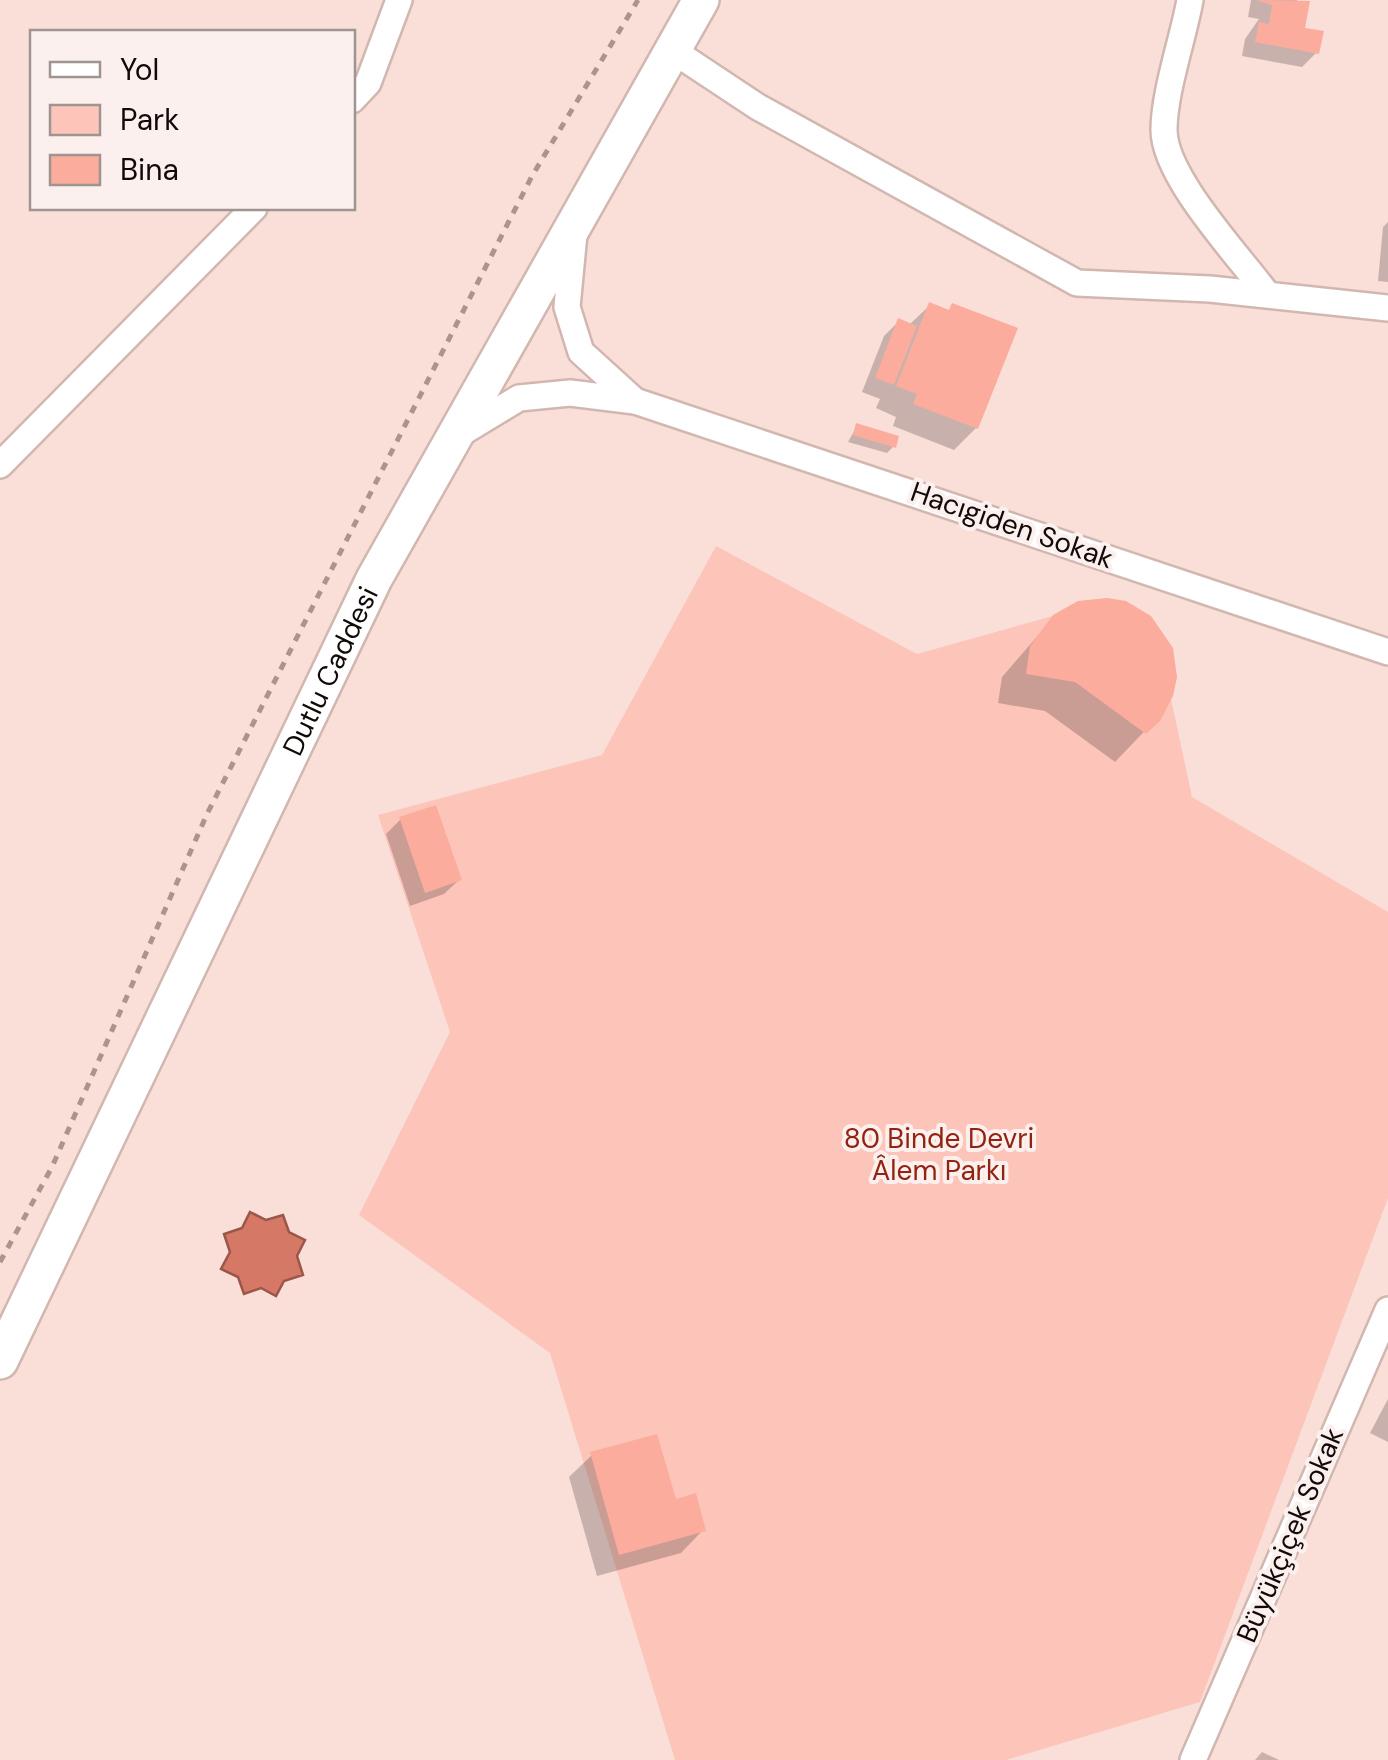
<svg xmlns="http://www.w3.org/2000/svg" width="1388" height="1760" font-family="'DM Sans',sans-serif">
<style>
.green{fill:#fdc5ba}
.water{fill:#d57865;stroke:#9a5749;stroke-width:2.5}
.shadow{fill:#0003}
.building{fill:#fbac9c}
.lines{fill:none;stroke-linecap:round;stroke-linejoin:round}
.street-casing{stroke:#d2b7b1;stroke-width:30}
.secondary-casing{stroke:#d2b7b1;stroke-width:40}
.path{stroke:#a99490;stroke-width:5;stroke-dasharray:8 8;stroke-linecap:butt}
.street{stroke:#fff;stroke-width:25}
.secondary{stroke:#fff;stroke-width:35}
.labels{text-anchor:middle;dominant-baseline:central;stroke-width:8;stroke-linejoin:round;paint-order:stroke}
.street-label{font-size:28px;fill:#120a08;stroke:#fbf0ed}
.park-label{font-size:28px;fill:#932311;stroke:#fbf0ed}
</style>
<rect width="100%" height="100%" fill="#faded8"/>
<path class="green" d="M716 546 917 654 1074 610 1170 694 1192 797 1388 912V1198L1200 1702 1006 1760H675L550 1353 359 1215 450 1032 378 815 602 755Z"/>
<path class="water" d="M250 1212 266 1220 283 1215 289 1232 305 1240 297 1256 303 1275 284 1281 276 1296 261 1288 244 1294 238 1277 221 1269 230 1252 224 1234 242 1228Z"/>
<g class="shadow">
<path d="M1251 0H1297L1302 30 1317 52 1302 67 1242 56 1245 39 1259 19 1248 17Z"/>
<path d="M1388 222V282L1378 281 1383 227Z"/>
<path d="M930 305 947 312 953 306 976 428 954 450 893 426 896 417 876 408 880 399 862 392 884 336 899 321 909 325Z"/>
<path d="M857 426 893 447 887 453 848 442Z"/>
<path d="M1054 617 1163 712 1115 762 1045 711 998 703 1002 677Z"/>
<path d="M401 819 459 880 444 894 410 906 386 834Z"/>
<path d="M1388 1399V1442L1370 1433Z"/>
<path d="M592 1455 674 1502 703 1530 681 1553 597 1576 569 1477Z"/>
<path d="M1262 1752 1279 1760H1255Z"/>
</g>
<g class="building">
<path d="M1256 0 1310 1 1305 28 1324 31 1319 54 1255 42 1259 22 1269 24 1272 5Z"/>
<path d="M929 302 949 310 952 303 1018 328 978 429 913 404 917 394 896 386Z"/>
<path d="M898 318 917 326 894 385 875 378Z"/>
<path d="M856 423 899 436 896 448 853 435Z"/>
<path d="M1107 598 1126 601 1151 616 1173 648 1177 677 1173 696 1160 721 1146 734 1075 682 1026 674 1030 646 1053 615 1078 601Z"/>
<path d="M436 805 462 880 425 893 399 817Z"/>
<path d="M657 1434 676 1499 696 1493 706 1531 619 1555 590 1452Z"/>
</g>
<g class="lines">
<defs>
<g id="street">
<path d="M1190 0C1183 39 1164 92 1164 130 1164 177 1239 256 1267 294"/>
<path d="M672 50 758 107 1077 283 1210 289 1388 308"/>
<path d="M352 100 368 83 399 0"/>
<path d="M635 401 1388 652"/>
<path d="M458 435 519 398 570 393 635 401 581 352 567 307 574 234"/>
<path d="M0 465 254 208"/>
<path d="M1193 1760 1388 1310"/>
</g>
<g id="secondary">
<path id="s1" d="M0 1361 374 579 701 0"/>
</g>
</defs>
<use href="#street" class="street-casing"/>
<use href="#secondary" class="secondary-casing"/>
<path class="path" d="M0 1262 52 1167 207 814 532 176 638 0"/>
<use href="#street" class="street"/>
<use href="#secondary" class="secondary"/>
</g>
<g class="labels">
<g class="street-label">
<text transform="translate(1012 525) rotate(19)">Hacıgiden Sokak</text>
<text stroke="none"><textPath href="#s1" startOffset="765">Dutlu Caddesi</textPath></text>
<text transform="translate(1290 1535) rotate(-67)">Büyükçiçek Sokak</text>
</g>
<g class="park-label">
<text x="939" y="1138">80 Binde Devri<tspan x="939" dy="32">Âlem Parkı</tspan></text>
</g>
</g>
<rect x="30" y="30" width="325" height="180" fill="#fbf0ed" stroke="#9e9491" stroke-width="2.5"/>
<rect x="50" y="62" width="50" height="15" fill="#ffffff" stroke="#9e9491" stroke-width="2.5"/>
<text x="120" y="80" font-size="30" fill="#120a08">Yol</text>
<rect x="50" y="105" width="50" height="30" fill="#fdc5ba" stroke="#9e9491" stroke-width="2.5"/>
<text x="120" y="130" font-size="30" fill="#120a08">Park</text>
<rect x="50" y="155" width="50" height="30" fill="#fbac9c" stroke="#9e9491" stroke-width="2.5"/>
<text x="120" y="180" font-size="30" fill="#120a08">Bina</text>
</svg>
